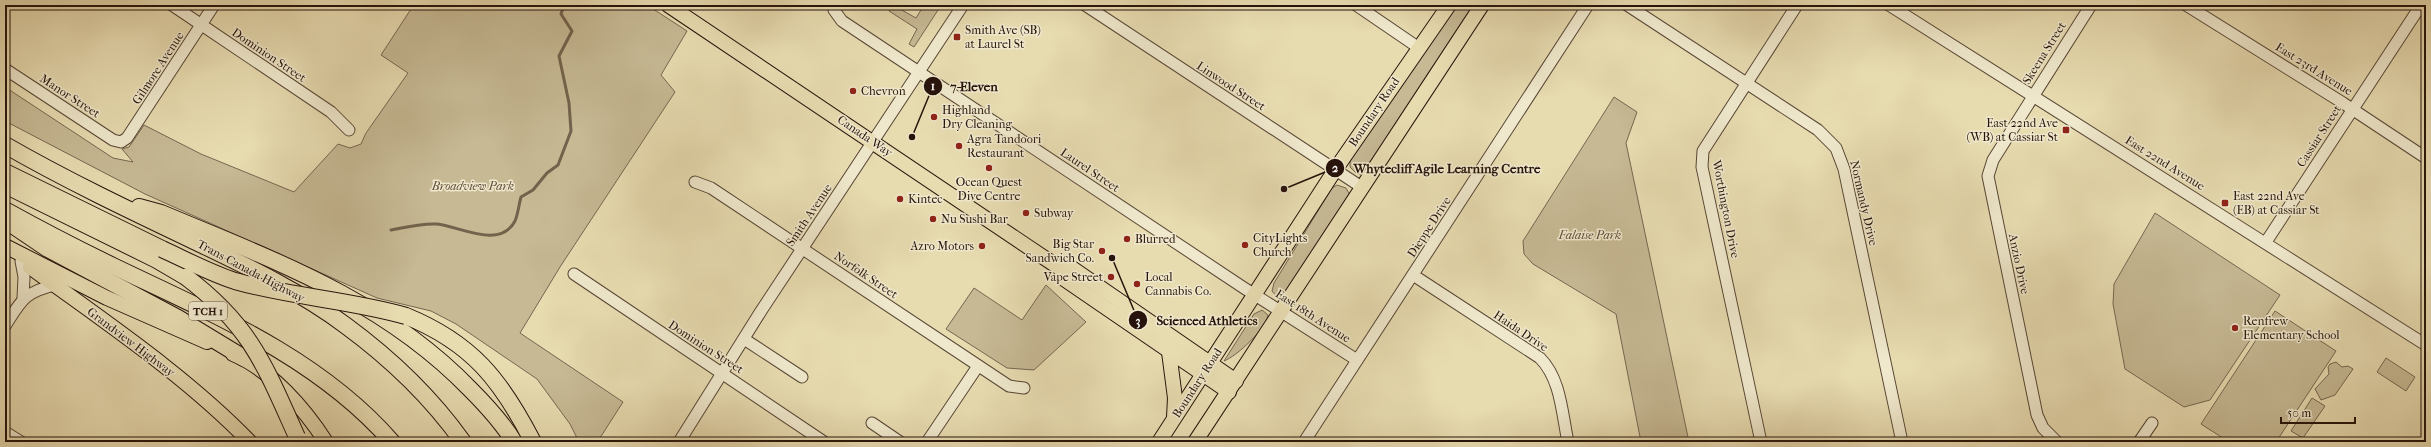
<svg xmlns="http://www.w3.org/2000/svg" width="2431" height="447" font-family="'IM FELL French Canon',serif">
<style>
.green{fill:#c6b994;stroke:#766650}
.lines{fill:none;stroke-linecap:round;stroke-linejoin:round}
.stream{stroke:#73624c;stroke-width:3}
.minor-casing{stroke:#574534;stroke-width:13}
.major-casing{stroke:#27130b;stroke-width:16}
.highway-casing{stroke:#27130b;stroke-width:18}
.minor{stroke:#efe8cc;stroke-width:11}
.major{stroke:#e7dbb0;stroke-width:14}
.highway{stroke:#e7dbb0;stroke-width:16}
.highway-bridge-casing{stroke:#27130b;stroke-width:18;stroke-linecap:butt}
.highway-bridge{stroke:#e7dbb0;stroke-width:16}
.poi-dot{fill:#8f2418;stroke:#efe8cc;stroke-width:1.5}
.labels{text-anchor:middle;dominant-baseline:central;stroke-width:3;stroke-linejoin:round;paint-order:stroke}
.shield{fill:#efe8cc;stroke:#635345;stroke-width:1}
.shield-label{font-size:11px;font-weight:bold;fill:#27130b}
.poi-label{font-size:12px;fill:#27130b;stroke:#efe8cc;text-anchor:start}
.street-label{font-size:12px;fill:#27130b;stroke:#efe8cc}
.park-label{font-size:12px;font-style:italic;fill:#5f4d3b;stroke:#efe8cc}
.leader{fill:none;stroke:#27130b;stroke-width:1.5}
.callout-dot{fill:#27130b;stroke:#efe8cc;stroke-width:1.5}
.mark-label{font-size:12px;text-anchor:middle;font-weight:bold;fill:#fff}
.callout-label{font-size:13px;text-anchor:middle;font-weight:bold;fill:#27130b;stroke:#efe8cc;stroke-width:3;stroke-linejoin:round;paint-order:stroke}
</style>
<rect width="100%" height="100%" fill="#e7dbb0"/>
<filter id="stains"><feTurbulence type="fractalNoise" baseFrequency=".005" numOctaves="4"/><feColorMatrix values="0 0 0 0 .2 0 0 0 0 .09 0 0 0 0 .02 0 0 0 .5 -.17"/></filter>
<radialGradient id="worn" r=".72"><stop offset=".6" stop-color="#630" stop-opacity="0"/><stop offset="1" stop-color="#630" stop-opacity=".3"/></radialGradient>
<g class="green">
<path d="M647 5 687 31 661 75 675 92 560 267 520 333 623 402 600 438 605 442H579L570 424 537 379 456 324 431 311 377 298 145 194 5 121V87L113 158 133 162 122 149 129 147 144 125 201 154 294 192 338 144 350 148 361 144 366 133 408 73 381 55 411 9 410 6Z"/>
<path d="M893 5 916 18 924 5H930L938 10 914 47 909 44 917 29 889 11Z"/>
<path d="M1457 5H1475L1364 174H1357L1350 167V159Z"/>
<path d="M1614 97 1637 112 1626 143 1689 442H1641L1616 314 1533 264 1524 254 1523 241Z"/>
<path d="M1337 185 1346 188 1350 195 1283 298 1277 297 1272 291 1274 283 1332 188Z"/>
<path d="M2155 213 2280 295 2210 400 2184 407 2125 369 2113 304 2114 284Z"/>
<path d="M1046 285 1086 322 1034 370 1007 368 946 329 974 288 1022 320Z"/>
<path d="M1262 310 1268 315C1266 329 1237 356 1224 361L1254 314Z"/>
<path d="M2275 311 2336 351 2276 442H2229L2201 424Z"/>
<path d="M2386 358 2415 377 2406 391 2377 372Z"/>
<path d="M2336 362 2342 367 2348 366 2353 369 2335 395 2321 400 2315 389 2329 374 2328 367 2330 364Z"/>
<path d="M2312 398 2325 406 2303 438 2291 431Z"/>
</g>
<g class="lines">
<path class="stream" d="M391 230C406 227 422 223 437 224 459 226 500 250 515 221 518 214 519 204 521 197L533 190 547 173 558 165 571 131 569 103 559 56 572 31 561 14 564 5"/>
<defs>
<g id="minor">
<path d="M172 5 331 112 349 130"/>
<path d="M1085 5 1363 188"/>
<path d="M1356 5 1419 48"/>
<path d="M1627 5 1818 130 1836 148 1844 169 1902 442"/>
<path d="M1889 5 2426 345"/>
<path d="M2186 5 2343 103 2426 158"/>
<path d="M834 10 842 21 1244 288 1357 360"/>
<path d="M5 69 113 140 121 142 127 138 214 5"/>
<path d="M695 182 711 188 1009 386 1024 388"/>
<path d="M2266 242 2421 5"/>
<path d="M21 261 24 277 23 298"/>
<path d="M574 274 824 442"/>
<path d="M1413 275 1540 358C1561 379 1562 414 1568 442"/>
<path d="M5 326C21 301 24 292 55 285"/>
<path d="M744 339 802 377"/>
<path d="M872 423 900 442"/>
<path d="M5 432 21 442"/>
<path d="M679 442 761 311 963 5"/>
<path d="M927 442 978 366"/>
<path d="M1304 442 1588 5"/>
<path d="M1761 442 1702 167 1703 151 1797 5"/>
<path d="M2057 442 2043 428 2037 415 1988 176 1993 160 2091 5"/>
<path d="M2139 442 2152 423"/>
</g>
<g id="major">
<path d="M668 5 1061 269 1072 268 1236 381"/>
<path d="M5 246 107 298 207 342"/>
<path d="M30 267C105 322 185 375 250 442"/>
<path d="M1061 269 1064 279 1229 392"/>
<path d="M1169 352 1175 398 1174 417"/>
<path d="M233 354C271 370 304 408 326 442"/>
<path d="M1159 442 1335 170 1449 5"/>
<path d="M1195 442 1482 5"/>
</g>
<g id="highway">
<path d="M5 145C66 180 129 210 192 240 244 265 298 290 345 325 390 358 431 397 463 442"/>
<path d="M5 172 162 249"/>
<path d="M5 185 157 260 186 277"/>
<path d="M139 207 161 213C273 260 383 299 470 389 486 405 502 422 514 442"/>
<path d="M5 210C41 230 78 249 115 267 213 314 319 358 392 442"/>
<path d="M8 222 48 249 178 318 244 358"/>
<path d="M406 316C472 343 501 380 533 442"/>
</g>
</defs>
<use href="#minor" class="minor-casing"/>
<use href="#major" class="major-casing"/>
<use href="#highway" class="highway-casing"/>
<use href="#minor" class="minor"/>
<use href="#major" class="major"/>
<use href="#highway" class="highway"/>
<defs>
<g id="highway-bridge">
<path d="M162 249C186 260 210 273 235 281 291 297 350 300 406 316"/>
<path d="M186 277C251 326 265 366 297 437"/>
</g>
</defs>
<use href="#highway-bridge" class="highway-bridge-casing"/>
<use href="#highway-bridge" class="highway-bridge"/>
</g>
<g class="poi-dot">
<rect x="953" y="33" width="8" height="8" rx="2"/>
<circle cx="853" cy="91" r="4"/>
<circle cx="934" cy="117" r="4"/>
<rect x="2062" y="126" width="8" height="8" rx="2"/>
<circle cx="959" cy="146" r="4"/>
<circle cx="989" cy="168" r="4"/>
<circle cx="900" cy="199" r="4"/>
<rect x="2221" y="199" width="8" height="8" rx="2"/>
<circle cx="1026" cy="213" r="4"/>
<circle cx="933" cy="219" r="4"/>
<circle cx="1127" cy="239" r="4"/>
<circle cx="1245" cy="245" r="4"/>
<circle cx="982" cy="246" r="4"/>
<circle cx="1102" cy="251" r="4"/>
<circle cx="1111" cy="277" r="4"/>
<circle cx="1137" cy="284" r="4"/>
<circle cx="2235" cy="328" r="4"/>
</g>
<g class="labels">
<rect class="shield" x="189" y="302" width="38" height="18" rx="3"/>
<g class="shield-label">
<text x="208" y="311">TCH 1</text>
</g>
<g class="poi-label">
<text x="965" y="30">Smith Ave (SB)<tspan x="965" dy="14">at Laurel St</tspan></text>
<text x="861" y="91">Chevron</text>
<text x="942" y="110">Highland<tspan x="942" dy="14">Dry Cleaning</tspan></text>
<text x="2058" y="123" text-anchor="end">East 22nd Ave<tspan x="2058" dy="14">(WB) at Cassiar St</tspan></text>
<text x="967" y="139">Agra Tandoori<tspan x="967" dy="14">Restaurant</tspan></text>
<text x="989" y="182" text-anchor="middle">Ocean Quest<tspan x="989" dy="14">Dive Centre</tspan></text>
<text x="2233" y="196">East 22nd Ave<tspan x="2233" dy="14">(EB) at Cassiar St</tspan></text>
<text x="908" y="199">Kintec</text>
<text x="1034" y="213">Subway</text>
<text x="941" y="219">Nu Sushi Bar</text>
<text x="1253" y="238">CityLights<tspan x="1253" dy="14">Church</tspan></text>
<text x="1135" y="239">Blurred</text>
<text x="1094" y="244" text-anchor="end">Big Star<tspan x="1094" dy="14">Sandwich Co.</tspan></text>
<text x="974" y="246" text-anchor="end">Azro Motors</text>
<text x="1103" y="277" text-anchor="end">Vape Street</text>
<text x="1145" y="277">Local<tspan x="1145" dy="14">Cannabis Co.</tspan></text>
<text x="2243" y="321">Renfrew<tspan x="2243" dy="14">Elementary School</tspan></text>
</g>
<g class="street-label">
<text transform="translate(2044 53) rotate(-58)">Skeena Street</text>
<text transform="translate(269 55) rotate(34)">Dominion Street</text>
<text transform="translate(158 68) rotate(-57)">Gilmore Avenue</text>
<text transform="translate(2314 69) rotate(32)">East 23rd Avenue</text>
<text transform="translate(1231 86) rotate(33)">Linwood Street</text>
<text transform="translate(70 96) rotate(33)">Manor Street</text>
<text transform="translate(1374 112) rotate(-56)">Boundary Road</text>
<text transform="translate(865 136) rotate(34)">Canada Way</text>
<text transform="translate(2319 136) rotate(-57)">Cassiar Street</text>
<text transform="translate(2165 163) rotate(32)">East 22nd Avenue</text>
<text transform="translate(1090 170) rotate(34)">Laurel Street</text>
<text transform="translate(1864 203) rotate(77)">Normandy Drive</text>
<text transform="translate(1726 209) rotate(79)">Worthington Drive</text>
<text transform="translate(809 215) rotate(-56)">Smith Avenue</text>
<text transform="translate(1429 227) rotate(-57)">Dieppe Drive</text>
<text transform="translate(2019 264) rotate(78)">Anzio Drive</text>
<text transform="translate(251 271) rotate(28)">Trans-Canada Highway</text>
<text transform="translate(866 275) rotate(34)">Norfolk Street</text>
<text transform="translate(1313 316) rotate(33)">East 18th Avenue</text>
<text transform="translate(1521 331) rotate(34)">Haida Drive</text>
<text transform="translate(131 342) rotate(37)">Grandview Highway</text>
<text transform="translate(706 347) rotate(33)">Dominion Street</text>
<text transform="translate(1197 383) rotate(-57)">Boundary Road</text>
</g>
<g class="park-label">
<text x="473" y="186">Broadview Park</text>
<text x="1590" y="235">Falaise Park</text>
</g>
</g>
<path class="leader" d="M912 137L933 86M1284 189L1335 168M1112 258L1138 320"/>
<g class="callout-dot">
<circle cx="912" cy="137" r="4"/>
<circle cx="1284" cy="189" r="4"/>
<circle cx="1112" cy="258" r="4"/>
<circle cx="933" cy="86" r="10"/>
<circle cx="1335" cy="168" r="10"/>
<circle cx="1138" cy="320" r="10"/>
</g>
<g class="mark-label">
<text x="933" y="90">1</text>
<text x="1335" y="172">2</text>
<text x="1138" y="325">3</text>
</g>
<g class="callout-label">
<text x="974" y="91">7-Eleven</text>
<text x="1447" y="173">Whytecliff Agile Learning Centre</text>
<text x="1207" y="325">Scienced Athletics</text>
</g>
<rect width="2431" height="447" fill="none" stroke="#e7dbb0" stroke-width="20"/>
<rect x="6" y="6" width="2419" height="435" fill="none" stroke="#27130b" stroke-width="2"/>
<rect x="10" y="10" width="2411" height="427" fill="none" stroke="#27130b"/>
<path d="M2281 417v6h74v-6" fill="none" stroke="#27130b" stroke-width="2"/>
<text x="2287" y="417" font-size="12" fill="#27130b" stroke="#efe8cc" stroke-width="3" paint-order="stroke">50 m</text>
<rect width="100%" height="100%" filter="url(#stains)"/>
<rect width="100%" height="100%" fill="url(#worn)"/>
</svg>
